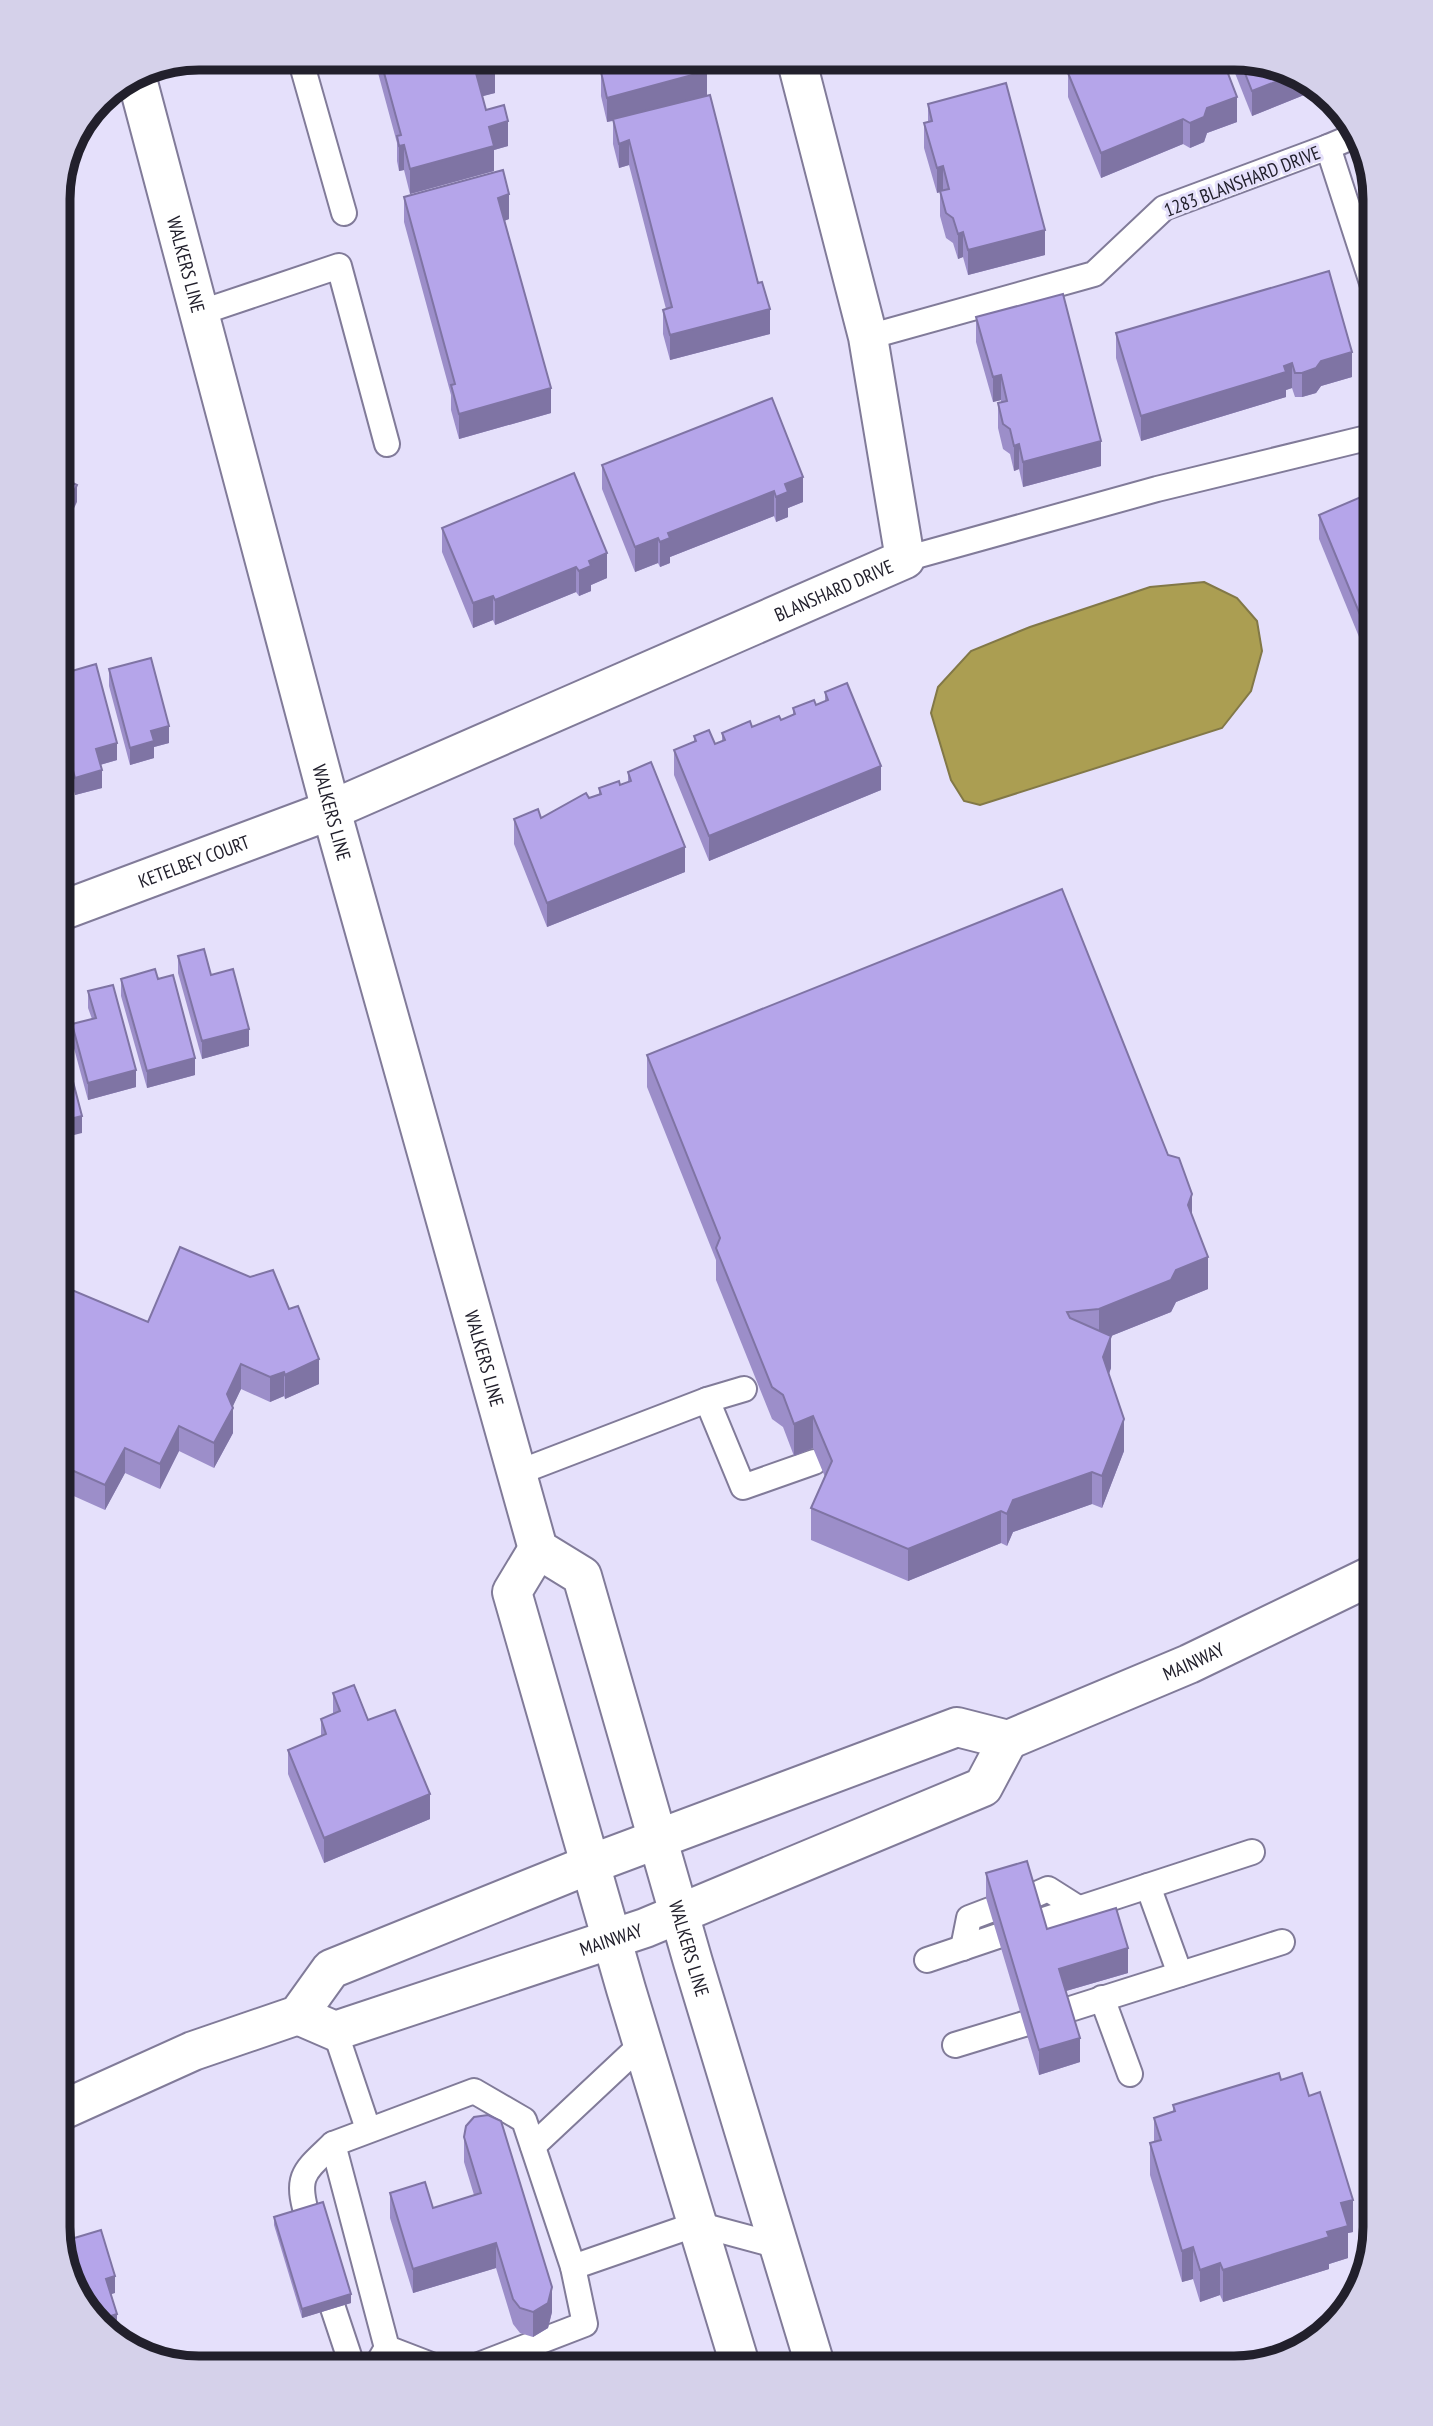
<svg xmlns="http://www.w3.org/2000/svg" width="1433" height="2426" font-family="'PT Sans Narrow',sans-serif">
<style>
.water{fill:#ab9e52;stroke:#827847;stroke-width:2}
.lines{fill:none;stroke-linecap:round;stroke-linejoin:round}
.lane-casing{stroke:#817b99;stroke-width:28}
.street-casing{stroke:#817b99;stroke-width:42}
.secondary-casing{stroke:#817b99;stroke-width:42}
.lane{stroke:#fff;stroke-width:24}
.street{stroke:#fff;stroke-width:38}
.secondary{stroke:#fff;stroke-width:38}
.wall{fill:#9c8ec9}
.shaded-wall{fill:#7f74a4}
.building{fill:#b5a5ea;stroke:#7f74a4;stroke-width:2}
.labels{text-anchor:middle;dominant-baseline:central;stroke-width:6;stroke-linejoin:round;paint-order:stroke}
.street-label{font-size:19px;fill:#22202c;stroke:#e5e0fb}
.rim{fill:none;stroke:#22202c;stroke-width:9}
</style>
<rect width="100%" height="100%" fill="#e5e0fb"/>
<path class="water" d="M1204 582 1237 598 1257 621 1262 651 1251 691 1222 728 980 805 964 801 951 780 931 713 938 687 971 651 1030 627 1150 587Z"/>
<g class="lines">
<defs>
<g id="lane">
<path d="M300 58 344 213"/>
<path d="M1328 147 1359 134"/>
<path d="M199 313 339 266 387 444"/>
<path d="M868 337 1094 274 1164 208 1328 147 1375 292"/>
<path d="M905 559 1157 489 1375 436"/>
<path d="M707 1400 743 1487 814 1462"/>
<path d="M517 1473 707 1400 744 1389"/>
<path d="M1148 1886 1180 1974"/>
<path d="M1030 1897 1048 1889 1078 1908"/>
<path d="M1038 1922 1252 1852"/>
<path d="M963 1948 969 1918 990 1910"/>
<path d="M927 1960 998 1936"/>
<path d="M1102 1998 1130 2074"/>
<path d="M1064 2011 1282 1942"/>
<path d="M335 2031 368 2129"/>
<path d="M955 2045 1024 2024"/>
<path d="M533 2146 643 2043"/>
<path d="M307 2215C295 2175 305 2171 333 2144"/>
<path d="M573 2267 697 2224 779 2246"/>
<path d="M333 2308 353 2368"/>
<path d="M375 2368 387 2348"/>
<path d="M439 2368 387 2348 333 2144 474 2091 524 2120 573 2267 585 2324 471 2368"/>
</g>
<g id="street">
<path id="s1" d="M58 912 331 810 905 559 868 337 796 58"/>
</g>
<g id="secondary">
<path id="s2" d="M136 75 331 810 538 1549 582 1576 693 1962 816 2368"/>
<path d="M538 1549 512 1592 626 1989 741 2368"/>
<path id="s3" d="M298 2015 335 2031 645 1928 983 1787 1008 1740"/>
<path id="s4" d="M58 2112 193 2051 298 2015 331 1969 591 1864 957 1727 1008 1740 1189 1664 1375 1574"/>
</g>
</defs>
<use href="#lane" class="lane-casing"/>
<use href="#street" class="street-casing"/>
<use href="#secondary" class="secondary-casing"/>
<use href="#lane" class="lane"/>
<use href="#street" class="street"/>
<use href="#secondary" class="secondary"/>
</g>
<g class="wall">
<path d="M374 58H492L495 93 482 96 486 110 508 146 494 150V171L410 194 404 170 399 171 397 161V143Z"/>
<path d="M600 58H703L707 96 770 334 670 360 663 334V310L666 309 629 165 619 168 613 144V121L607 122 601 96V72L604 71Z"/>
<path d="M1229 58H1243L1313 82 1319 89 1252 116Z"/>
<path d="M1068 73 1237 122 1207 133 1204 142 1190 148 1183 144 1101 178 1068 97Z"/>
<path d="M928 104 1045 255 968 275 963 257 958 259 953 243 946 238 940 216V192L937 193 924 148V123L928 122Z"/>
<path d="M404 197 509 219 504 221 551 413 459 439 451 410V395L404 222Z"/>
<path d="M1329 271 1352 377 1321 386 1316 393 1302 397H1295L1292 388 1286 390V397L1141 441 1116 358V333Z"/>
<path d="M976 317 1101 466 1023 487 1019 469 1014 471 1010 454 1003 449 998 428V403L1001 402V400L993 402 976 342Z"/>
<path d="M772 398 803 502 788 508V517L776 522 774 516 670 557V563L660 567 658 563 635 572 602 489V465Z"/>
<path d="M574 473 607 578 591 585V591L579 596 576 592 495 625 493 620 473 628 442 552V528Z"/>
<path d="M1375 491V676L1319 539V515Z"/>
<path d="M109 669 169 743 154 747V758L130 765 109 686Z"/>
<path d="M58 675 117 760 100 765 102 788 75 795 60 738V721L65 720 58 695Z"/>
<path d="M825 692 881 790 709 861 674 775V750L694 742V736L715 744 722 741V733L781 720 793 715V708L816 705 825 702Z"/>
<path d="M628 772 685 872 547 927 514 844V819L541 818 599 794V788L620 785 628 782Z"/>
<path d="M178 956 211 975 249 1046 202 1059 178 973Z"/>
<path d="M121 979H158L195 1075 147 1088 121 996Z"/>
<path d="M88 991 136 1087 88 1100 72 1041V1024L92 1019 88 1008Z"/>
<path d="M647 1055 1192 1215 1208 1289 1176 1302 1171 1312 1111 1336V1368L1109 1374 1124 1451 1102 1508 1092 1504 1013 1532 1007 1546 1001 1543 908 1581 811 1540V1508L825 1477 813 1448 794 1456 783 1427 772 1419 716 1280V1260L647 1087Z"/>
<path d="M58 1320 148 1322 319 1384 285 1399 284 1396 270 1402 241 1389 232 1407 233 1433 214 1468 179 1451 160 1489 125 1473 105 1510 58 1489Z"/>
<path d="M333 1693 368 1720 430 1819 324 1863 288 1774V1750L321 1736V1719L333 1714Z"/>
<path d="M986 1873 1047 1929 1128 1973 1066 1991 1080 2062 1039 2075 986 1898Z"/>
<path d="M1281 2080 1353 2232 1348 2233V2258L1329 2264V2269L1223 2302 1220 2295 1200 2302 1193 2279 1182 2282 1150 2175V2143L1154 2142V2118L1173 2112V2105Z"/>
<path d="M464 2137 552 2312 548 2328 533 2337 520 2333 513 2324 496 2268 413 2293 390 2218V2193L433 2208 474 2195 464 2162Z"/>
<path d="M274 2217 351 2303 302 2318 274 2225Z"/>
</g>
<g class="shaded-wall">
<path d="M495 68V93L476 98V73Z"/>
<path d="M707 71V96L607 122V98Z"/>
<path d="M1293 75 1313 82 1319 89 1252 116V91Z"/>
<path d="M1237 97V122L1207 133 1204 142 1190 148V123L1207 108Z"/>
<path d="M1183 119V144L1101 178V153Z"/>
<path d="M508 121V146L494 150V171L410 194V169L489 127Z"/>
<path d="M629 140V165L619 168V144Z"/>
<path d="M404 145V170L399 171V146Z"/>
<path d="M943 166V191L937 193V168Z"/>
<path d="M509 194V219L498 223V198Z"/>
<path d="M1045 230V255L968 275V250Z"/>
<path d="M963 232V257L958 259V234Z"/>
<path d="M770 309V334L670 360V335Z"/>
<path d="M1352 352V377L1321 386 1316 393 1302 397V373L1321 361Z"/>
<path d="M1292 363V388L1286 390V397L1141 441V416Z"/>
<path d="M1001 375V400L993 402V377Z"/>
<path d="M551 388V413L459 439V414Z"/>
<path d="M1101 441V466L1023 487V462Z"/>
<path d="M1019 444V469L1014 471V446Z"/>
<path d="M803 477V502L788 508V517L776 522V497L785 484Z"/>
<path d="M77 485V502L58 542V525Z"/>
<path d="M774 491V516L670 557V563L660 567V542L668 533Z"/>
<path d="M658 538V563L635 572V547Z"/>
<path d="M607 553V578L591 585V591L579 596V571L589 561Z"/>
<path d="M576 567V592L495 625V600Z"/>
<path d="M493 596V620L473 628V603Z"/>
<path d="M169 726V743L154 747V758L130 765V748L151 731Z"/>
<path d="M117 743V760L96 766V749Z"/>
<path d="M881 766V790L709 861V836Z"/>
<path d="M64 767V784L58 786V768Z"/>
<path d="M102 770V788L75 795V778Z"/>
<path d="M685 847V872L547 927V903Z"/>
<path d="M249 1029V1046L202 1059V1041Z"/>
<path d="M195 1058V1075L147 1088V1071Z"/>
<path d="M136 1070V1087L88 1100V1083Z"/>
<path d="M82 1116V1133L58 1139V1122Z"/>
<path d="M1192 1194V1226L1188 1205Z"/>
<path d="M1208 1257V1289L1176 1302 1171 1312 1111 1336V1368L1103 1389 1099 1341V1309L1176 1270Z"/>
<path d="M319 1359V1384L285 1399V1375Z"/>
<path d="M241 1364V1389L227 1419V1394Z"/>
<path d="M284 1372V1396L270 1402V1377Z"/>
<path d="M233 1408V1433L214 1468V1443Z"/>
<path d="M813 1416V1448L794 1456V1424Z"/>
<path d="M1124 1419V1451L1102 1508V1476Z"/>
<path d="M179 1426V1451L160 1489V1464Z"/>
<path d="M125 1448V1473L105 1510V1485Z"/>
<path d="M1092 1472V1504L1013 1532 1007 1546V1514L1013 1500Z"/>
<path d="M1001 1511V1543L908 1581V1549Z"/>
<path d="M430 1794V1819L324 1863V1838Z"/>
<path d="M66 1825V1850L58 1873V1848Z"/>
<path d="M1128 1948V1973L1059 1993V1969Z"/>
<path d="M1080 2038V2062L1039 2075V2050Z"/>
<path d="M1353 2200V2232L1348 2233V2258L1329 2264V2269L1223 2302V2270L1327 2232 1341 2203Z"/>
<path d="M496 2243V2268L413 2293V2269Z"/>
<path d="M1193 2247V2279L1182 2282V2251Z"/>
<path d="M1220 2263V2295L1200 2302V2270Z"/>
<path d="M115 2276V2293L106 2296V2279Z"/>
<path d="M552 2287V2312L548 2328 533 2337V2312Z"/>
<path d="M351 2294V2303L302 2318V2309Z"/>
<path d="M117 2314V2331L110 2333 108 2317Z"/>
</g>
<g class="building">
<path d="M380 58H492L495 68 476 73 486 110 504 105 508 121 489 127 494 146 410 169 404 145 399 146 397 136 401 135Z"/>
<path d="M607 58H703L707 71 607 98 601 72 610 69Z"/>
<path d="M1106 58H1222L1237 97 1207 108 1204 117 1190 123 1183 119 1101 153 1068 73Z"/>
<path d="M1239 58H1243L1293 75 1252 91Z"/>
<path d="M1006 83 1045 230 968 250 963 232 958 234 953 218 946 213 940 191 949 189 943 166 937 168 924 123 932 121 928 104Z"/>
<path d="M710 95 758 283 762 282 770 309 670 335 663 310 672 307 629 140 619 144 613 119Z"/>
<path d="M503 170 509 194 498 198 551 388 459 414 451 385 455 384 404 197Z"/>
<path d="M1329 271 1352 352 1321 361 1316 368 1302 373H1295L1292 363 1284 366 1286 372 1141 416 1116 333Z"/>
<path d="M1063 294 1101 441 1023 462 1019 444 1014 446 1010 429 1003 424 998 403 1007 401 1001 375 993 377 976 317Z"/>
<path d="M772 398 803 477 785 484 788 492 776 497 774 491 668 533 670 538 660 542 658 538 635 547 602 465Z"/>
<path d="M574 473 607 553 589 561 591 566 579 571 576 567 495 600 493 596 473 603 442 528Z"/>
<path d="M58 476 77 485 58 525Z"/>
<path d="M1375 491V651L1319 515Z"/>
<path d="M151 658 169 726 151 731 154 741 130 748 109 669Z"/>
<path d="M96 664 117 743 96 749 102 770 75 778 60 721 69 719 58 675Z"/>
<path d="M847 683 881 766 709 836 674 750 696 741 694 736 709 730 715 744 725 740 722 733 750 721 752 727 779 716 781 720 795 714 793 708 814 700 816 705 828 700 825 692Z"/>
<path d="M58 745 64 767 58 768Z"/>
<path d="M651 762 685 847 547 903 514 819 538 809 541 818 586 793 589 798 601 794 599 788 619 781 620 785 631 781 628 772Z"/>
<path d="M1062 889 1168 1155 1179 1158 1192 1194 1188 1205 1208 1257 1176 1270 1171 1280 1099 1309 1067 1312 1070 1318 1111 1336 1103 1357 1124 1419 1102 1476 1092 1472 1013 1500 1007 1514 1001 1511 908 1549 811 1508 832 1461 813 1416 794 1424 783 1395 772 1387 716 1248 720 1238 647 1055Z"/>
<path d="M204 949 211 975 233 969 249 1029 202 1041 178 956Z"/>
<path d="M155 969 158 979 173 975 195 1058 147 1071 121 979Z"/>
<path d="M113 985 136 1070 88 1083 72 1024 96 1018 88 991Z"/>
<path d="M58 1024 82 1116 58 1122Z"/>
<path d="M180 1247 250 1277 273 1270 289 1309 298 1306 319 1359 285 1375 284 1372 270 1377 241 1364 227 1394 233 1408 214 1443 179 1426 160 1464 125 1448 105 1485 58 1464V1320L72 1290 148 1322Z"/>
<path d="M354 1685 368 1720 395 1710 430 1794 324 1838 288 1750 326 1734 321 1719 340 1711 333 1693Z"/>
<path d="M58 1821 66 1825 58 1848Z"/>
<path d="M1027 1861 1047 1929 1116 1908 1128 1948 1059 1969 1080 2038 1039 2050 986 1873Z"/>
<path d="M1279 2073 1281 2080 1302 2073 1309 2096 1320 2092 1353 2200 1341 2203 1348 2226 1327 2232 1329 2237 1223 2270 1220 2263 1200 2270 1193 2247 1182 2251 1150 2143 1161 2140 1154 2118 1175 2111 1173 2105Z"/>
<path d="M488 2115 501 2121 552 2287 548 2303 533 2312 520 2308 513 2299 496 2243 413 2269 390 2193 425 2182 433 2208 481 2193 464 2137 466 2126 474 2117Z"/>
<path d="M323 2202 351 2294 302 2309 274 2217Z"/>
<path d="M101 2230 115 2276 106 2279 117 2314 108 2317 114 2337 72 2289 61 2242Z"/>
</g>
<g class="labels">
<g class="street-label">
<text transform="translate(1242 181) rotate(-21)">1283 BLANSHARD DRIVE</text>
<text stroke="none"><textPath href="#s2" startOffset="196">WALKERS LINE</textPath></text>
<text stroke="none"><textPath href="#s1" startOffset="840">BLANSHARD DRIVE</textPath></text>
<text stroke="none"><textPath href="#s2" startOffset="763">WALKERS LINE</textPath></text>
<text stroke="none"><textPath href="#s1" startOffset="145">KETELBEY COURT</textPath></text>
<text stroke="none"><textPath href="#s2" startOffset="1330">WALKERS LINE</textPath></text>
<text stroke="none"><textPath href="#s4" startOffset="1241">MAINWAY</textPath></text>
<text stroke="none"><textPath href="#s3" startOffset="331">MAINWAY</textPath></text>
<text stroke="none"><textPath href="#s2" startOffset="1967">WALKERS LINE</textPath></text>
</g>
</g>
<path d="M0 0H1433V2426H0ZM199 70H1234A129 129 0 0 1 1363 199V2227A129 129 0 0 1 1234 2356H199A129 129 0 0 1 70 2227V199A129 129 0 0 1 199 70Z" fill="#d5d1ea" fill-rule="evenodd"/>
<path class="rim" d="M199 70H1234A129 129 0 0 1 1363 199V2227A129 129 0 0 1 1234 2356H199A129 129 0 0 1 70 2227V199A129 129 0 0 1 199 70Z"/>
</svg>
